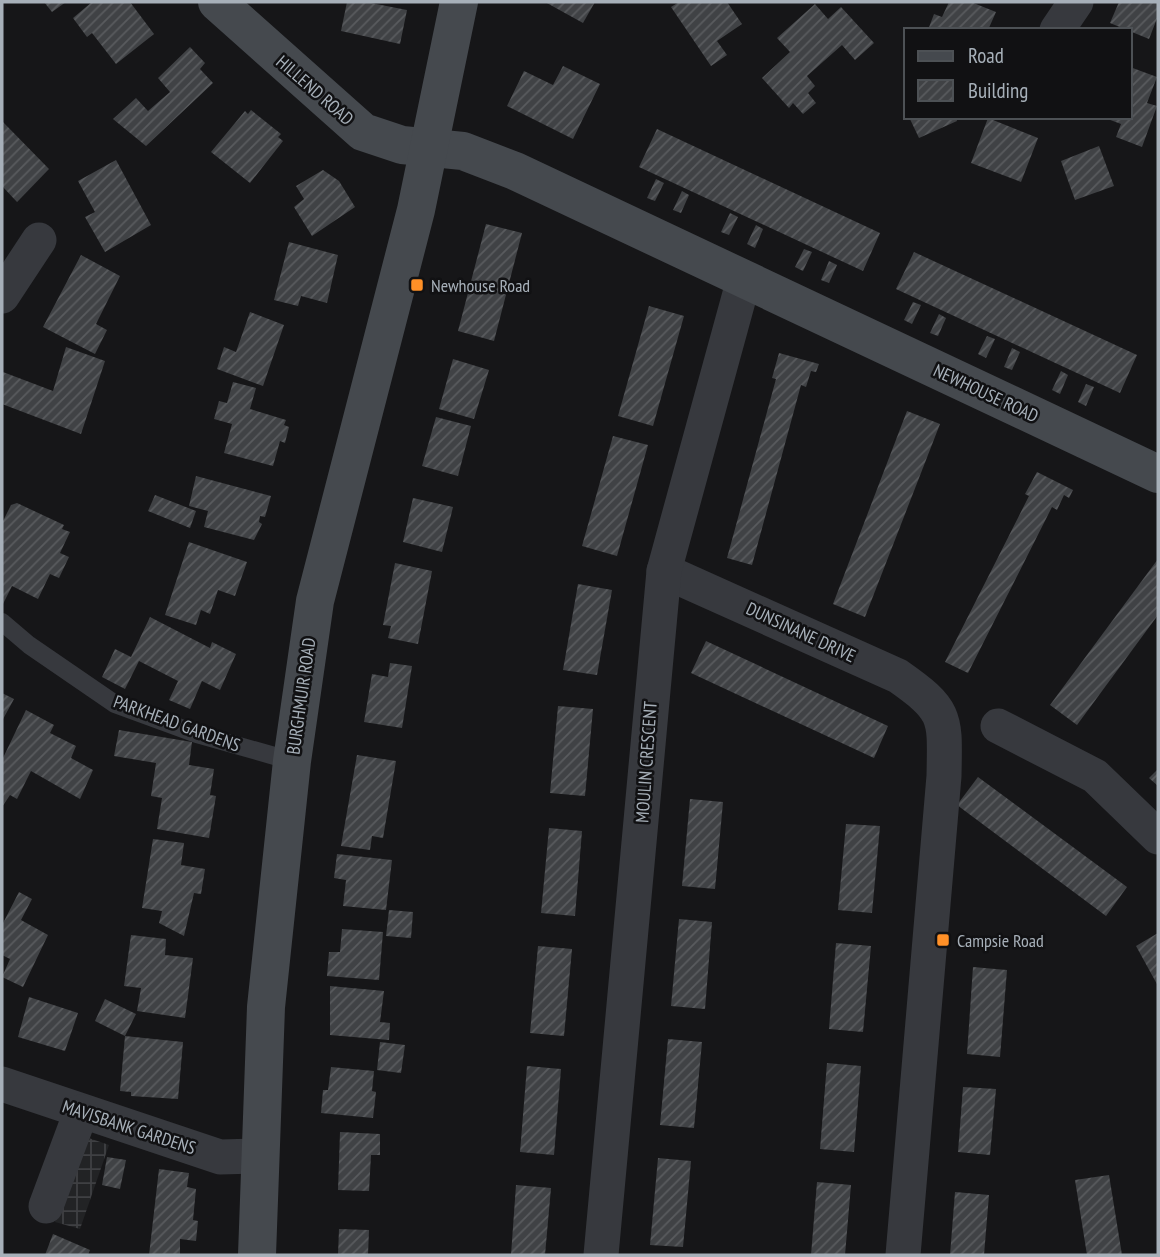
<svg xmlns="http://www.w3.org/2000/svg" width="1160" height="1257" font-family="'PT Sans Narrow',sans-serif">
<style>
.industrial{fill:url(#industrial-grid)}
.building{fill:url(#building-hatch)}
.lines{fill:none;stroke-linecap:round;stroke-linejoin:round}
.lane{stroke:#37393e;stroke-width:18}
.street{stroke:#37393e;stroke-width:35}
.secondary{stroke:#45494e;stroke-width:38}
.poi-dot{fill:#ff9027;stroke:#111113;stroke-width:2.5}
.labels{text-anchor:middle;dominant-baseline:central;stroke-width:5;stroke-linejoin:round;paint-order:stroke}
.street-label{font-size:18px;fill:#a7b0b9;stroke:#111113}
.poi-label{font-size:18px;fill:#a7b0b9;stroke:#111113;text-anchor:start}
</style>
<defs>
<pattern id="industrial-grid" width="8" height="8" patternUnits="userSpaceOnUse" patternTransform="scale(1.75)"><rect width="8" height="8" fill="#222325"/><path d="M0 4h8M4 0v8" fill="none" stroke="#3f4043"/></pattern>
<pattern id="building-hatch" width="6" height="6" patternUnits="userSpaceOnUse" patternTransform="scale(1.75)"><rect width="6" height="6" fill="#404245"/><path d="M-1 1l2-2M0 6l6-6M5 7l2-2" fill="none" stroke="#595b5e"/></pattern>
</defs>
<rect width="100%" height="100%" fill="#161618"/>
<path class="industrial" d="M83 1136 109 1145 80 1229 55 1222Z"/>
<g class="building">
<path d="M44 2H66L52 12Z"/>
<path d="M92 2H130L154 34 116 64 92 33 87 37 73 18Z"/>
<path d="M347 2H366L407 10 400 44 341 31Z"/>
<path d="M545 2H595L583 23Z"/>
<path d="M679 2H727L742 24 717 41 727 55 711 66 671 7Z"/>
<path d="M949 2H971L996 12 988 30H928L934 14 942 17Z"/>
<path d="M1119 2H1158V16L1149 39 1110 23Z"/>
<path d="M815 4 828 19 841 7 874 43 855 60 842 45 807 76 815 86 808 93 816 103 803 114 793 103 789 108 762 78 790 52 777 38Z"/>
<path d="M190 47 205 63 200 69 213 83 146 146 113 119 136 98 148 111 170 92 158 78Z"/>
<path d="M563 66 600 84 573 139 507 106 524 71 553 85Z"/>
<path d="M1130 67 1157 77 1147 103 1157 106 1142 147 1116 137 1121 124 1105 118 1130 117Z"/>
<path d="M251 110 281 134 278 137 283 141 250 183 211 152 245 111 248 114Z"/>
<path d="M909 117H956L957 121 919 138Z"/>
<path d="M988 118 1038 138 1021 182 971 163Z"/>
<path d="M2 121 49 169 17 202 2 186Z"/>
<path d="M657 129 880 233 863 271 639 167Z"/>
<path d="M1099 146 1114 186 1075 200 1061 161Z"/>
<path d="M116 160 151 225 105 252 85 217 95 212 78 181Z"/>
<path d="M323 170 339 181 355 207 312 236 294 207 304 199 296 186Z"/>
<path d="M656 179 664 183 655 201 647 198Z"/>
<path d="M682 191 689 195 681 213 673 210Z"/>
<path d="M730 213 738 217 729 235 721 232Z"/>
<path d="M486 224 522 233 494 341 458 331Z"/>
<path d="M756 225 763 229 755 248 747 244Z"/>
<path d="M289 242 338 255 327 303 301 296 298 306 274 300Z"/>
<path d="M804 249 812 252 803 271 795 267Z"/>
<path d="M914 252 1137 355 1120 393 896 289Z"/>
<path d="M81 255 120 276 96 324 107 330 95 354 43 327Z"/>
<path d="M829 261 837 265 829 283 821 280Z"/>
<path d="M913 302 921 305 912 324 904 320Z"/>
<path d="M649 306 684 316 653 426 618 416Z"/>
<path d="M250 312 284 325 263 386 217 369 224 347 236 352Z"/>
<path d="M939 314 946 318 938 336 930 333Z"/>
<path d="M987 336 995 339 986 358 978 354Z"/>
<path d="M66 347 105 361 81 434 2 404 3 372 53 391Z"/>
<path d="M1012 348 1020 352 1012 370 1004 367Z"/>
<path d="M779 353 819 364 816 372 811 371 806 387 801 385 752 565 727 558 776 379 772 378Z"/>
<path d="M453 359 489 370 474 419 439 409Z"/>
<path d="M1061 371 1068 375 1060 394 1052 390Z"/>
<path d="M233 382 256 388 250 409 286 420 284 425 289 427 285 443 280 441 273 466 224 453 232 424 214 419 219 401 227 403Z"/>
<path d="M1086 384 1094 387 1086 406 1078 402Z"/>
<path d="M907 411 940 424 865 617 833 604Z"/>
<path d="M436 417 471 426 458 476 422 466Z"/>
<path d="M613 436 648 445 617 556 582 546Z"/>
<path d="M1037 472 1073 490 1069 498 1064 495 1057 510 1052 507 968 673 945 662 1029 496 1025 494Z"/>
<path d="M196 476 271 496 265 517 260 516 259 522 262 524 254 540 204 527 208 511 189 506Z"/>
<path d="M155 495 196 511 190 528 148 511Z"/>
<path d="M413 498 453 507 442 552 403 542Z"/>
<path d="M17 503 64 525 62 529 70 532 60 553 69 557 59 578 50 574 38 599 12 586 2 606V523L11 505Z"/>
<path d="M189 542 247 562 235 596 218 590 210 614 201 610 196 625 165 615Z"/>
<path d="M1158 559V615L1077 725 1050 705Z"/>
<path d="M395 563 432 571 418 644 388 638 391 626 383 625Z"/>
<path d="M578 584 612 590 597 675 563 670Z"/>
<path d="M150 617 210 648 212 642 236 654 220 690 202 681 190 709 169 700 178 681 139 661 125 689 102 677 115 649 131 657Z"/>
<path d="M706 641 888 726 874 758 691 673Z"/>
<path d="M390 663 412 666 402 728 364 722 372 674 388 677Z"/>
<path d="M2 693 14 699 2 721Z"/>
<path d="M558 706 593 709 585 796 550 793Z"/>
<path d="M26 710 54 725 50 733 76 746 71 758 93 770 80 799 31 771 17 799 10 795 2 807V760Z"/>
<path d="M119 730 192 742 189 765 214 769 210 795 216 796 209 838 157 829 162 798 151 796 156 763 114 756Z"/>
<path d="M357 755 396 761 383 838 372 836 370 850 341 846Z"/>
<path d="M1158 769V786L1149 778Z"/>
<path d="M978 777 1127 887 1106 916 957 805Z"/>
<path d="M690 799 723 802 715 889 682 886Z"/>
<path d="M846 824 880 826 872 913 838 910Z"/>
<path d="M549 828 582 831 575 916 541 913Z"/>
<path d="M153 839 184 843 181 865 205 869 201 894 194 893 184 936 159 923 162 911 142 908Z"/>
<path d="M337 854 392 860 386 910 343 906 346 880 334 878Z"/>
<path d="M19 892 32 899 21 920 48 935 23 987 2 977 10 959 2 955V925Z"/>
<path d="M389 910 413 912 411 938 386 936Z"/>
<path d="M679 919 712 922 705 1009 671 1006Z"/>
<path d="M342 929 383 932 379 980 327 976 329 952H340Z"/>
<path d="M1158 933V986L1136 946Z"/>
<path d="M131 935 166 939 165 955 193 958 185 1018 137 1011 141 988 124 986Z"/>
<path d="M836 943 871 946 863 1032 829 1029Z"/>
<path d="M538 946 572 949 564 1036 530 1033Z"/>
<path d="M973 967 1007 970 1000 1057 967 1054Z"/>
<path d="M330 986 384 991 380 1022 390 1023 389 1040 330 1035Z"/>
<path d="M29 997 78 1013 65 1051 18 1037Z"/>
<path d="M105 999 136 1014 125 1036 95 1021Z"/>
<path d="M125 1036 183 1042 178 1099 131 1096V1092L120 1091Z"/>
<path d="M668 1039 702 1042 694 1128 660 1125Z"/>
<path d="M380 1042 405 1045 401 1073 377 1070Z"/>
<path d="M827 1063 861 1066 854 1152 820 1149Z"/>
<path d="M527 1066 561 1069 554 1155 520 1152Z"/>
<path d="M331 1067 374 1071 372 1091 376 1092 373 1118 321 1113 323 1090H328Z"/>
<path d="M963 1087 996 1089 990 1155 958 1152Z"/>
<path d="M340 1132 380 1134V1155H371L369 1191 338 1190Z"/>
<path d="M107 1157 126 1160 120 1189 102 1185Z"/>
<path d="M658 1158 691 1161 683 1247 650 1245Z"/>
<path d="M159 1169 189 1173 187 1187 196 1189 193 1220 198 1221 196 1241 180 1239V1255H149Z"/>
<path d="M1109 1175 1122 1255H1087L1075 1180Z"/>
<path d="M817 1182 851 1185 845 1255H811Z"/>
<path d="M516 1185 551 1188 545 1255H511Z"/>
<path d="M955 1192 989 1195 984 1255H950Z"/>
<path d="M339 1229 369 1230 368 1255H338Z"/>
<path d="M53 1234 90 1250 88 1255H45Z"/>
</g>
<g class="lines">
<path class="lane" d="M2 622 29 645 115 704 197 734 292 761"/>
<g class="street">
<path d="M1057 30 1076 2"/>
<path d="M2 296 39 240"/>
<path d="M664 571 898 676C948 711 945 717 944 776L903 1255"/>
<path d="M998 726 1095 776 1158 837"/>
<path d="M2 1084 220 1157 259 1156"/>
<path d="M46 1206 81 1112"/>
<path d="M601 1255 664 571 744 279"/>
</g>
<g class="secondary">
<path d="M217 2 363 132 402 145 463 151 515 171 1158 474"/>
<path d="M257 1255 266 1007 292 761 315 601 416 210 459 2"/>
</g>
</g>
<g class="poi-dot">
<rect x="410" y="278" width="14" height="14" rx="3.5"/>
<rect x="936" y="933" width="14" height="14" rx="3.5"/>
</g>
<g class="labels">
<g class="street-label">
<text transform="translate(315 90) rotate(41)">HILLEND ROAD</text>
<text transform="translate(986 393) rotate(25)">NEWHOUSE ROAD</text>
<text transform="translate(801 632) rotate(25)">DUNSINANE DRIVE</text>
<text transform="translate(301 696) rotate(-82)">BURGHMUIR ROAD</text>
<text transform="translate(177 723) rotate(20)">PARKHEAD GARDENS</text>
<text transform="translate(646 762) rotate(-86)">MOULIN CRESCENT</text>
<text transform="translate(129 1127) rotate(18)">MAVISBANK GARDENS</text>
</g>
<g class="poi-label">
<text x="431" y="285">Newhouse Road</text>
<text x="957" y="940">Campsie Road</text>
</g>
</g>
<rect width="1160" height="1257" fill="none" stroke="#a7b0b9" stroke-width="7"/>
<rect x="904" y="28" width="228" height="91" fill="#111113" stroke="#4d5155" stroke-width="2"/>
<rect x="918" y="51" width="35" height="10" fill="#45494e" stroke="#4d5155" stroke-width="2"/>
<text x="968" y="63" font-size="21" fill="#a7b0b9">Road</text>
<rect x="918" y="80" width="35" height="21" fill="url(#building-hatch)" stroke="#4d5155" stroke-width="2"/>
<text x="968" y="98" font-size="21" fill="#a7b0b9">Building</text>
</svg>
